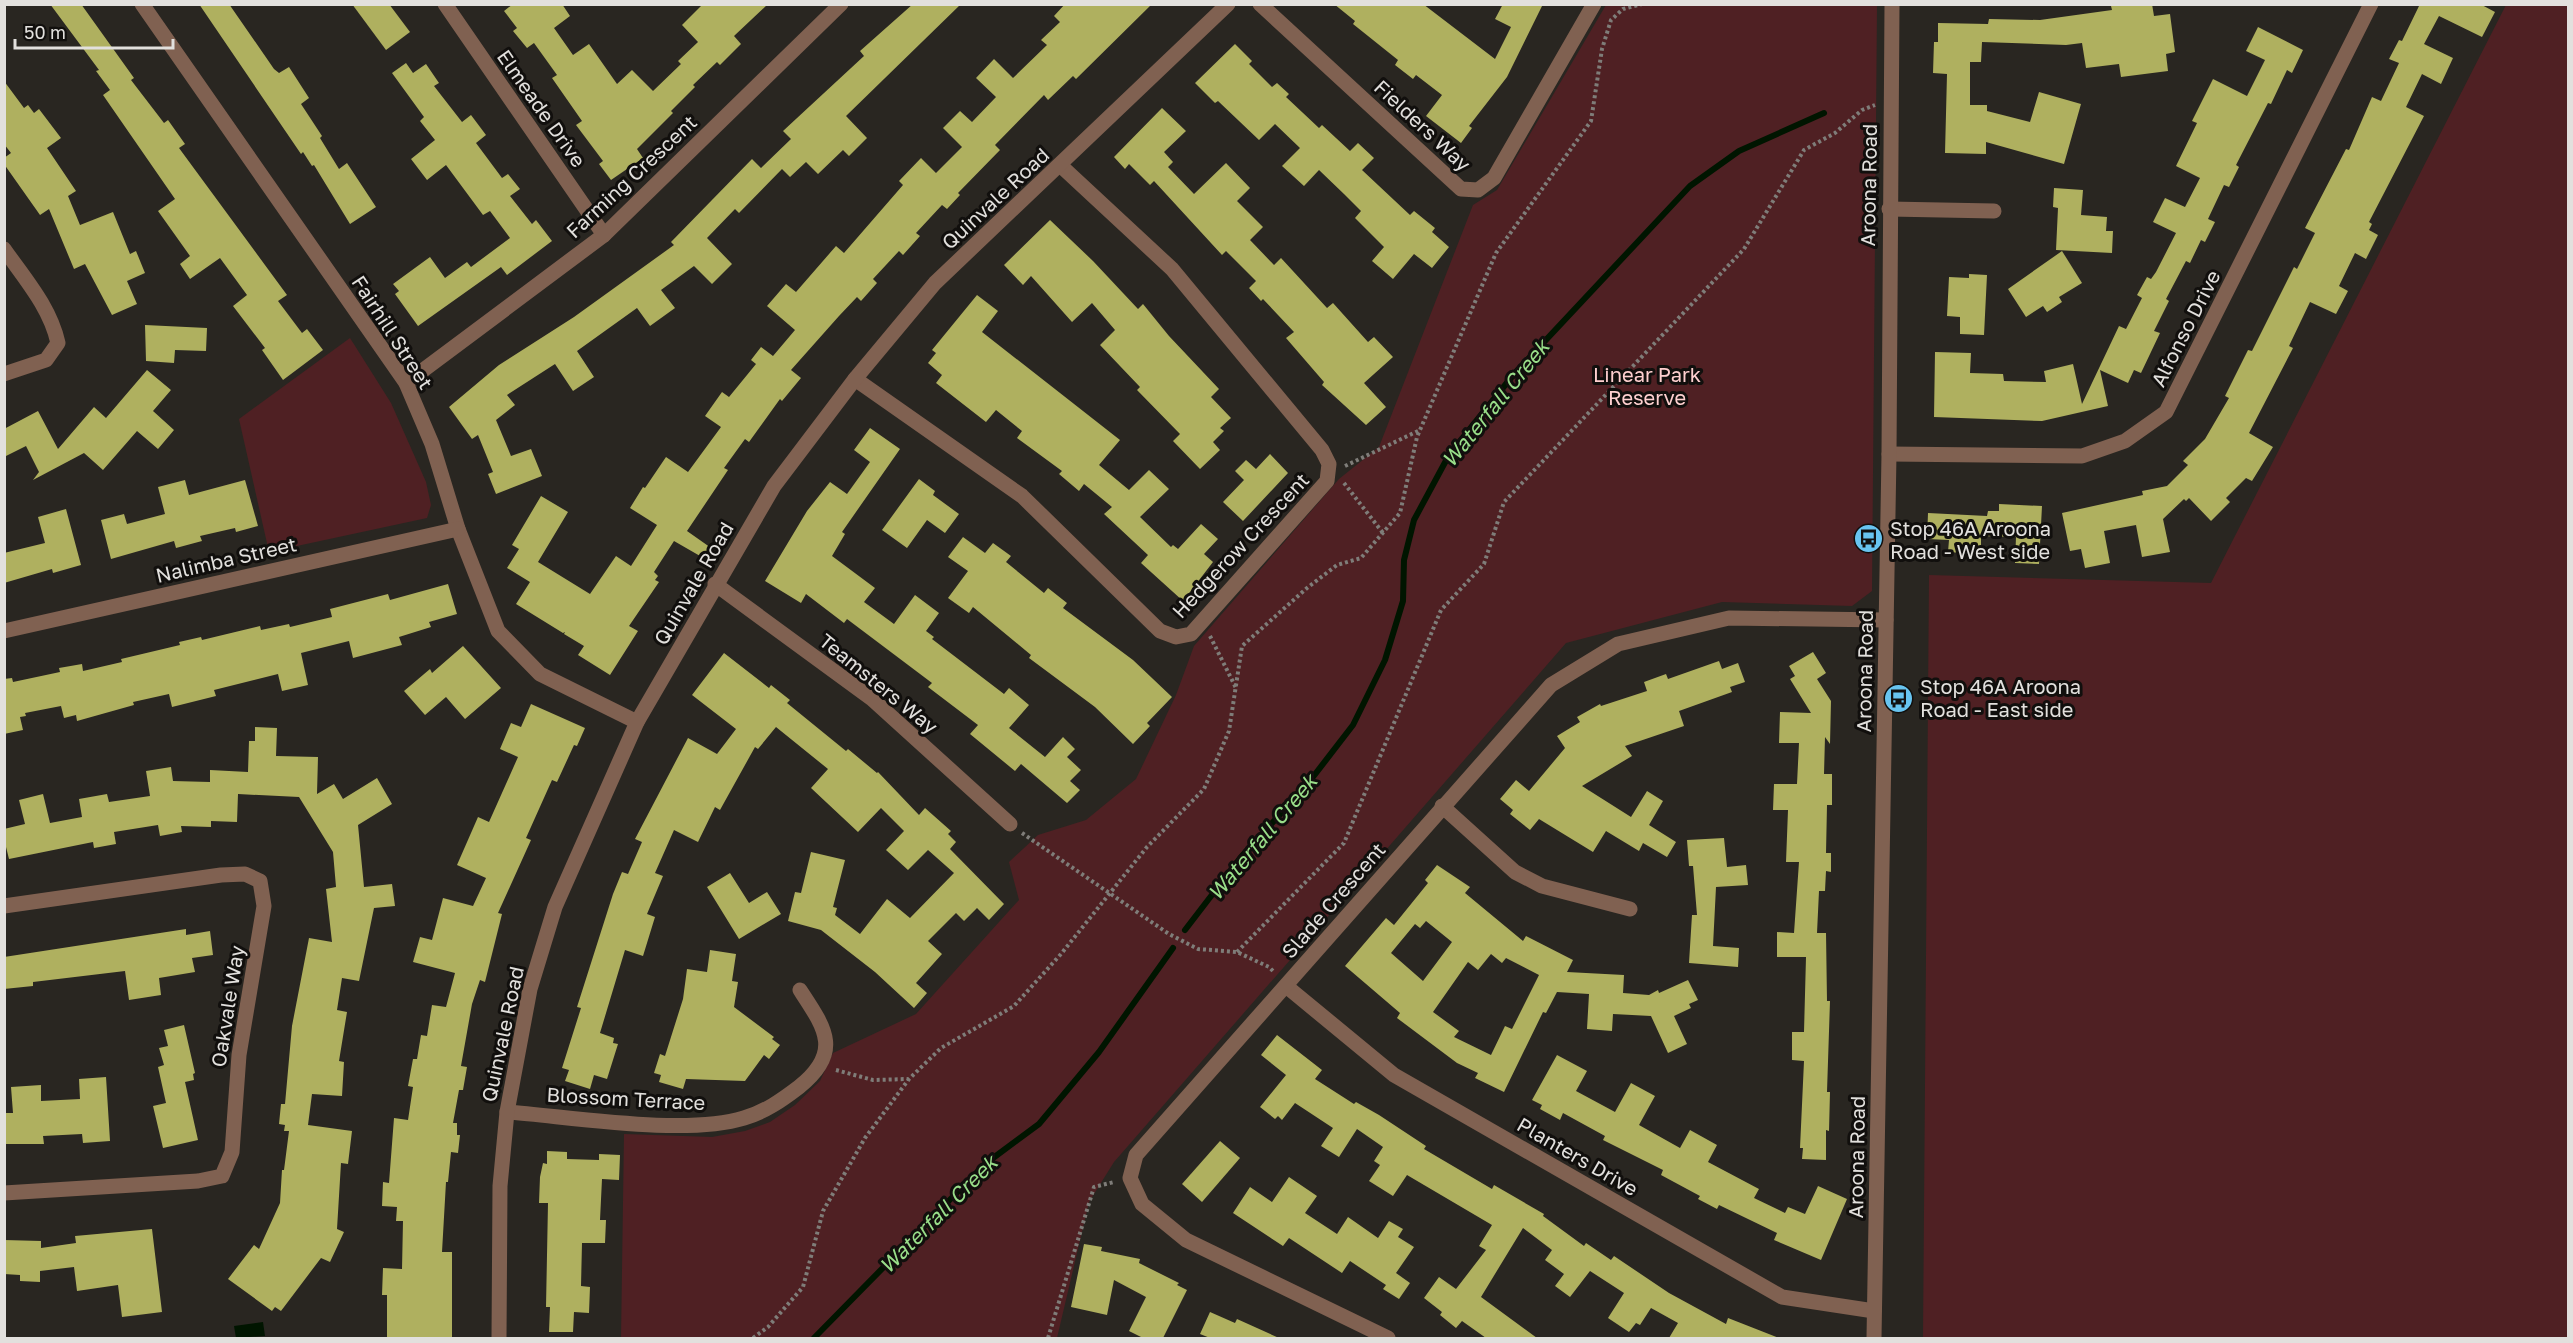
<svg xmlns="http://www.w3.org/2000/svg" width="2573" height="1343" font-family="'Golos Text',sans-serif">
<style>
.green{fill:#4f2023}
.water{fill:#001500}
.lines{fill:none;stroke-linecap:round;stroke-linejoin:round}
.stream{stroke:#001500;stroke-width:6}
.building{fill:#afb05f;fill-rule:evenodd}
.path{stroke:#7f7d79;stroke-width:4;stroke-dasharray:3 3;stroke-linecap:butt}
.street{stroke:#806151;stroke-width:15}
.labels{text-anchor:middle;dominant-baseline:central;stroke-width:6;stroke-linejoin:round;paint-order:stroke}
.street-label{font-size:20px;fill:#e2e0dd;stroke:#110f0d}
.park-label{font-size:20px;fill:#fecfcf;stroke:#110f0d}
.poi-label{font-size:20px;fill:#e2e0dd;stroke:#110f0d;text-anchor:start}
.water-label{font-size:21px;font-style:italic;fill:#99de89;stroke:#110f0d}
</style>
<rect width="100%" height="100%" fill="#292621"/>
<g class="green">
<path d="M1606 5H1877L1872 591 1852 606 1722 602 1566 643 1114 1162 1089 1202 1057 1338H621L624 1134 712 1137 745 1131 770 1122 795 1105 820 1081 833 1053 916 1014 1019 900 1009 862 1038 835 1086 820 1136 779 1176 695 1194 646 1339 479 1379 447 1473 205 1497 190Z"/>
<path d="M2506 5H2568V1338H1923L1929 575 2211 583Z"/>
<path d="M350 338 391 403 426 482 431 505 427 518 269 552 239 419Z"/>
</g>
<path class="water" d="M263 1322 265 1336 236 1338 234 1326Z"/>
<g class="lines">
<g class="stream">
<path d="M1185 930 1241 857 1306 786 1353 725 1385 660 1403 601 1404 560 1414 520 1449 455 1514 374 1690 186 1739 151 1824 113"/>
<path d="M814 1338 985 1164 1039 1124 1099 1052 1173 948"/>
</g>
</g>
<g class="building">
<path d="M50 4H81L134 78 131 80 164 123 168 120 185 144 179 148 287 295 278 301 302 333 307 329 323 350 283 380 262 350 265 348 233 306 247 295 220 258 190 279 180 264 190 256 158 211 175 199 103 95 110 90 96 71 99 70Z"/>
<path d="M199 4H229L274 69 279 73 289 67 309 98 301 104 322 136 320 138 339 169 347 163 376 207 350 224 314 165 312 166 303 152 301 154Z"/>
<path d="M352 4H389L410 32 386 50Z"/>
<path d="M513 4H562L570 16 554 28 573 55 589 44 617 84 632 70 653 91 681 64 678 61 698 42 682 25 703 4H768L734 36 741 44 720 65 717 62 693 85 695 87 671 111 673 113 637 149 643 158 611 180 599 164 603 161 576 125 582 121 552 78 557 75 534 43 527 48 513 31 517 28 504 11Z"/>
<path d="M913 4H961L846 116 867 138 849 156 843 150 818 174 806 162 790 177 782 169 739 213 735 209 707 238 732 264 712 284 694 266 661 290 675 308 650 326 637 308 577 351 594 377 573 391 555 364 507 395 515 405 496 420 511 456 531 449 542 476 496 494 488 474 493 472 478 435 472 439 449 407 499 365 574 317 674 245 671 242 752 159 761 168 791 139 783 131 864 56 860 51Z"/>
<path d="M1065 4H1152L1076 79 1073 76 1048 100 1044 95 995 145 1000 150 958 193 960 195 947 209 942 205 916 233 920 236 903 255 899 251 873 279 877 283 861 301 857 297 839 316 791 370 801 378 782 401 780 399 749 442 745 439 724 468 728 470 687 531 714 550 707 560 674 541 654 572 658 576 655 580 659 582 629 626 638 631 610 675 578 655 584 646 564 634 565 632 563 633 516 604 530 582 507 568 519 549 512 545 541 496 568 512 538 562 590 594 616 556 631 566 657 525 630 508 643 487 645 488 666 457 688 472 721 427 705 416 722 392 729 397 756 364 751 360 761 347 773 356 795 330 767 306 786 284 796 292 836 246 844 253 903 185 899 181 921 158 936 173 962 147 943 128 960 111 972 122 996 97 976 78 994 59 1013 78 1047 45 1041 40 1060 22 1054 16Z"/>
<path d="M1334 4H1423L1495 59 1511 27 1495 19 1503 4H1543L1507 77 1469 126 1472 128 1461 143 1426 116 1442 95 1416 75 1413 79 1395 65 1398 60 1353 24 1355 21Z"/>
<path d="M2122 4H2152L2154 16 2170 14 2175 52 2166 54 2168 71 2121 77 2119 64 2086 68 2082 43 2066 45 1982 42 1981 62H1970V105H1987V111L2030 122 2039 92 2081 104 2064 164 1986 142V154L1945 153 1947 74 1933 73 1934 42H1938V23L1988 24 1989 19 2040 20 2112 10 2111 6Z"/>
<path d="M2416 4H2480L2495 12 2482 37 2439 16 2424 44 2453 58 2441 84 2422 74 2406 107 2424 116 2369 222 2372 224 2369 230 2378 235 2366 259 2355 253 2339 286 2348 291 2336 314 2310 302 2289 346 2293 348 2249 433 2273 447 2252 481 2246 478 2226 498 2230 502 2211 521 2189 498 2186 501 2184 499 2163 519 2170 552 2142 557 2136 525 2104 531 2110 563 2085 568 2081 549 2070 551 2062 513 2143 495 2142 491 2167 486 2188 465 2183 461 2205 439 2229 398 2225 396 2248 350 2252 351 2294 267 2297 269 2315 233 2305 228 2346 149 2349 150 2372 97 2381 101 2399 63 2389 59 2399 40 2402 41 2419 6Z"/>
<path d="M2258 27 2303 50 2292 73 2287 70 2271 104 2268 103 2236 165 2239 167 2229 187 2224 185 2208 219 2215 222 2205 242 2201 240 2190 263 2186 261 2166 299 2169 301 2154 331 2160 333 2141 373 2134 370 2128 383 2100 370 2108 406 2042 421 1934 417 1935 352 1971 353 1970 373 2003 374 2004 381 2046 382 2044 371 2073 364 2082 404 2119 326 2126 329 2142 298 2137 295 2147 277 2151 279 2156 272 2176 233 2153 222 2165 198 2185 207 2200 178 2176 166 2197 123 2192 121 2213 79 2247 96 2265 60 2246 51Z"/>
<path d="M1235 44 1252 61 1249 64 1272 87 1277 83 1289 94 1286 97 1319 128 1322 125 1350 151 1358 143 1374 158 1362 170 1410 215 1414 211 1435 228 1432 232 1449 247 1432 268 1414 254 1393 279 1372 261 1384 247 1355 218 1361 211 1344 194 1319 170 1304 186 1282 166 1300 148 1275 124 1259 140 1218 101 1215 103 1195 83Z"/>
<path d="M406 63 413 73 426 64 439 83 434 86 462 122 471 115 486 135 476 143 502 178 508 174 520 189 510 196 532 224 536 220 552 241 507 275 501 267 418 326 395 294 399 291 393 284 430 257 445 278 467 262 471 267 510 238 490 211 483 215 446 165 427 180 411 159 435 140 420 121 424 117 392 73Z"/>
<path d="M4 81 24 108 28 105 34 113 39 109 61 138 47 148 76 191 68 196 80 225 113 212 130 254 136 251 145 273 127 281 137 304 112 315 85 264 74 269 49 209 40 215 4 164V158L11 153 4 144Z"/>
<path d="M1162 108 1186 131 1164 152 1173 162 1168 167 1194 194 1226 163 1250 188 1237 201 1263 227 1250 240 1274 265 1281 258 1327 308 1333 303 1368 342 1374 337 1393 357 1364 383 1386 407 1366 425 1322 385 1324 382 1286 338 1294 332 1263 299 1261 301 1249 288 1256 281 1226 251 1222 255 1154 181 1150 185 1129 164 1125 169 1114 157Z"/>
<path d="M2054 188 2083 190 2081 215 2107 217 2106 231H2113L2112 253 2056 250 2058 208 2053 207Z"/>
<path d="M1050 220 1093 261 1138 309 1143 304 1169 336 1219 389 1211 397 1231 418 1220 428 1224 431 1213 442 1220 450 1200 469 1173 441 1180 434 1137 390 1140 387 1100 345 1115 330 1092 303 1072 322 1031 276 1023 285 1004 265Z"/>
<path d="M2062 251 2082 283 2059 297 2062 302 2047 312 2043 306 2026 317 2008 289Z"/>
<path d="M1969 274 1987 275 1984 335 1960 334V317L1947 316 1949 277 1969 278Z"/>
<path d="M977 295 998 311 982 332 1120 440 1099 465 1129 490 1149 470 1169 489 1140 517 1171 547 1173 545 1178 549 1201 524 1218 539 1204 554 1213 562 1183 601 1141 563 1148 555 1104 514 1112 507 1084 484 1079 491 1059 474 1062 471 1017 438 1022 431 996 410 986 422 936 383 942 375 928 363 936 353 932 350Z"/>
<path d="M145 325 207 328 206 351 175 350 174 363 146 361Z"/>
<path d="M147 370 171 390 153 411 174 430 158 449 137 431 103 470 84 453 33 480 39 472 26 446 4 457V429L38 411 58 449 94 407 106 418Z"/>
<path d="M870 428 900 449 842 532 845 534 832 556 875 588 864 602 894 624 915 595 939 613 926 631 934 637 932 639 1004 694 1009 688 1029 705 1009 728 1045 757 1063 737 1075 749 1067 757 1081 770 1070 781 1080 790 1067 803 1021 764 1015 771 970 734 978 725 928 687 932 683 847 619 844 623 806 594 801 603 765 581 807 511 830 482 847 494 870 462 854 450Z"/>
<path d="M1270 454 1288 473 1243 521 1223 502 1244 480 1235 471 1246 460 1256 469Z"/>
<path d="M919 479 935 491 933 495 959 514 945 533 927 520 907 548 882 530Z"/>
<path d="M185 480 189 495 245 480 258 526 236 532 235 528 200 536 202 541 176 548 174 541 111 559 101 520 124 514 127 524 165 514 158 487Z"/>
<path d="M1999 504 2042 506 2039 564 2015 563 2016 537 1981 536V554L1948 552 1949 540 1927 539 1928 513 1987 516 1988 511H1999Z"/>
<path d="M66 509 81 565 53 573 52 569 4 583V553L45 543 38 517Z"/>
<path d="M963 537 985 553 993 543 1011 556 1006 562 1044 593 1048 588 1067 603 1063 608 1133 660 1172 697 1147 723 1150 726 1133 744 1095 707 1029 658 1031 655 973 607 969 613 948 598 968 571 948 557Z"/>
<path d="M448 584 457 614 429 622 431 627 399 637 402 645 353 658 349 641 301 653 308 685 282 691 278 674 214 690 216 696 172 707 169 694 133 702 134 705 77 721 76 715 64 718 61 706 25 713 26 716 20 717 23 730 4 734V679L12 678 13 682 60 672 59 668 82 664 83 671 122 662 121 659 180 645 179 642 201 637 202 640 260 626 261 630 289 624 290 627 332 617 330 609 388 594 390 600Z"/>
<path d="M463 646 501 688 465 719 446 697 425 715 404 691 430 669 432 673Z"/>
<path d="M1813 652 1826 673 1817 679 1831 701 1830 744 1825 737 1824 774H1832V805H1827L1826 853H1831V872L1826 871 1825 891H1819L1817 933H1826L1827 1001H1830L1827 1092H1830L1829 1131 1826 1130V1160L1802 1159 1803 1148H1800L1804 1061 1792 1060V1032H1804L1806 957H1777V932L1794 933 1799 862H1786L1788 810H1773L1774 784H1797L1799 743H1779L1780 712 1811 713 1790 679 1795 676 1789 666Z"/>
<path d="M724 653 769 688 771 685 790 700 787 703 846 751 848 749 877 773 878 772 919 815 925 808 951 831 948 834 956 842 950 849 1004 904 989 920 977 908 964 921 956 913 928 941 942 954 916 983 927 993 914 1008 875 972 821 930 788 921 795 892 801 893 811 852 845 860 833 907 837 908 835 915 860 934 887 899 910 918 954 873 928 850 908 870 886 850 904 831 881 808 858 832 811 788 828 769 776 727 758 749 755 747 720 810 715 807 698 842 674 830 655 873 663 876 647 914 655 917 643 956 625 950 600 1033 614 1038 613 1043 618 1044 607 1079 594 1075 590 1089 565 1081 569 1070 562 1068 581 1008 577 1007 613 894 622 872 628 874 642 842 635 839 688 738 717 754 736 729 692 695Z"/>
<path d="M1719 661 1722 669 1738 663 1745 682 1730 687 1732 692 1679 711 1684 726 1625 746 1632 756 1582 786 1631 817 1647 791 1663 801 1649 825 1676 842 1667 857 1643 843 1639 851 1606 831 1593 852 1539 819 1530 830 1510 814 1513 810 1500 799 1516 780 1529 791 1565 748 1557 736 1580 722 1577 717 1600 704 1601 706 1647 691 1644 682 1666 674 1668 679Z"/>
<path d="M531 704 585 728 577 746 574 745 557 782 552 780 526 838 531 840 498 913 502 914 485 982 480 980 472 1004 461 1066 467 1067 463 1090H459L453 1123H457V1135H460L458 1153 451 1152 448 1182H446L442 1252H452V1338H387V1295H382L383 1268 402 1269 403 1221H396L397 1207 382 1206 383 1182 389 1183 394 1118 408 1120 413 1087 408 1086 413 1059H417L421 1035 427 1036 432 1005 446 1007 455 973 413 962 420 937 432 940 443 898 473 906 486 878 457 865 478 817 489 822 518 757 500 749 511 723 521 727Z"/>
<path d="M255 727 277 728 276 756 318 757 317 794 334 784 343 799 377 778 392 804 358 825 364 887 392 884 395 906 374 908 359 981 342 978 337 1010 347 1012 339 1061 344 1062 342 1096 312 1094 308 1125 352 1131 348 1164 341 1163 337 1229 344 1232 330 1262 321 1258 281 1311 275 1307 272 1311 228 1279 254 1245 259 1249 280 1203 282 1170H284L289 1131H284L285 1125 279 1124 281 1104H285L292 1026 309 938 332 942 326 889 336 887 333 852 299 797 238 794 237 822 211 821V827L181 826 182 832 160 836 158 825 114 832 116 844 94 848 93 842 9 859 4 839V829L25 824 19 800 43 794 50 823 82 817 79 799 107 794 109 802 150 796 146 771 171 767 173 781 210 782V770L248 772 249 741H255Z"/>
<path d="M1724 838 1727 867 1746 865 1748 885 1716 887 1713 946 1739 948 1738 967 1689 963 1692 915H1697L1693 866H1689L1687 840Z"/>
<path d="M1437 865 1470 887 1465 893 1523 941 1526 936 1573 960 1567 972 1624 975 1623 993 1649 995 1658 990 1659 993 1688 980 1698 1000 1689 1004 1691 1008 1674 1016 1687 1044 1668 1053 1651 1016 1613 1014 1612 1031 1587 1029 1589 994 1557 992 1546 1013 1543 1012 1504 1092 1475 1078 1478 1073 1457 1063 1397 1018 1400 1013 1345 966 1386 918 1394 925 1428 883 1425 880ZM1426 921 1452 942 1423 981 1391 953 1415 924 1420 928ZM1491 954 1502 963 1506 958 1539 975 1512 1029 1505 1026 1491 1055 1454 1037 1459 1031 1433 1012 1468 962 1478 970Z"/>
<path d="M730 873 749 903 767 892 781 914 739 939 707 887Z"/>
<path d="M186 929V935L210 931 213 955 192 958 195 972 159 978 161 995 129 1000 125 971 33 982V986L4 989V957Z"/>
<path d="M710 950 736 954 732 981 738 982 734 1007 774 1037 772 1039 780 1045 769 1059 764 1055 745 1081 686 1079 683 1089 659 1082 661 1075 654 1073 660 1054 665 1056 683 999 687 969 707 972Z"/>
<path d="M184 1025 195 1073 193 1074 194 1080 185 1082 198 1140 163 1148 153 1106 166 1103 158 1067 164 1065 159 1048 168 1046 164 1030Z"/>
<path d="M1277 1035 1322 1070 1315 1079 1354 1104 1356 1102 1379 1115 1426 1146 1424 1149 1492 1189 1494 1185 1544 1214 1543 1216 1584 1246 1586 1243 1611 1260 1614 1256 1669 1293 1726 1324 1728 1318 1779 1338H1669L1678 1323 1651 1308 1640 1325 1636 1323 1629 1332 1608 1318 1624 1293 1590 1271 1570 1297 1555 1286 1564 1274 1545 1260 1552 1250 1523 1228 1481 1297 1537 1338H1486L1462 1321 1456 1328 1440 1315 1442 1312 1424 1298 1439 1277 1456 1289 1486 1250 1479 1246 1492 1225 1407 1175 1393 1196 1369 1181 1380 1165 1374 1161 1383 1147 1357 1129 1339 1157 1321 1146 1333 1128 1295 1103 1282 1120 1278 1116 1275 1119 1260 1107 1286 1075 1261 1055Z"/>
<path d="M1557 1055 1587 1071 1576 1091 1615 1112 1631 1083 1655 1096 1639 1125 1680 1148 1690 1130 1717 1145 1708 1162 1759 1189 1754 1198 1785 1213 1788 1207 1805 1214 1818 1186 1847 1199 1821 1260 1774 1240 1777 1233 1719 1205 1717 1209 1698 1199 1700 1196 1661 1175 1663 1170 1603 1140 1605 1136 1563 1113 1560 1120 1540 1109 1542 1105 1532 1100Z"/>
<path d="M106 1077 110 1141 83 1143 82 1134 43 1136 44 1144H4V1113H13L11 1087 41 1085V1101L80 1099 79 1079Z"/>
<path d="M1220 1141 1240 1158 1202 1202 1182 1184Z"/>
<path d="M547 1151 567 1152V1159L599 1160V1154L620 1155 619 1180 602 1179 600 1220H606L605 1243H582L581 1286 590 1287 589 1313 574 1312 573 1332H549L550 1307H546L548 1203H539L540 1177 543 1163 547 1164Z"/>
<path d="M1289 1177 1317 1196 1305 1213 1337 1234 1348 1217 1378 1238 1389 1221 1403 1229 1398 1237 1414 1247 1396 1273 1410 1283 1399 1299 1383 1289 1386 1285 1350 1261 1342 1273 1289 1238 1283 1246 1233 1213 1250 1187 1272 1202Z"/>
<path d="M152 1229 162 1312 122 1317 118 1285 77 1291 74 1267 40 1271V1282L20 1281V1275L4 1274V1240L41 1241V1248L76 1243 75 1236Z"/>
<path d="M1084 1244 1102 1247 1101 1251 1140 1259 1139 1263 1179 1283 1177 1285 1187 1290 1163 1338H1143L1129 1331 1146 1297 1114 1280 1107 1315 1071 1307Z"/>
<path d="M1210 1312 1235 1323 1237 1319 1279 1338H1210L1200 1334Z"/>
</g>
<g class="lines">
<g class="path">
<path d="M1345 466 1420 430"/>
<path d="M1344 483 1383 533"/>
<path d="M1210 636 1236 688"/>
<path d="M1022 833 1169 934 1198 949 1237 952 1269 967 1274 972"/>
<path d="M1237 952 1344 843 1441 610 1484 564 1504 502 1744 249 1804 150 1835 133 1862 110 1875 105"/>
<path d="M836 1070 873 1080 908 1079"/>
<path d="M753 1338 768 1327 803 1287 823 1211 865 1138 909 1079 941 1048 1014 1006 1061 954 1147 847 1204 789 1229 731 1242 646 1307 588 1337 565 1361 558 1400 513 1417 437 1496 253 1591 121 1602 49 1611 20 1623 9 1642 4"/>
<path d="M1048 1338 1094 1187 1114 1182"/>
</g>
<g class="street">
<path d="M142 4 406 383 432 444 458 529 498 631 540 674 637 722"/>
<path d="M445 4 604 235"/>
<path d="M1260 4 1461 189 1478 190 1494 178 1594 4"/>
<path d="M1889 209 1994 211"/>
<path d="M4 249C25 279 50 307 58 343L46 360 4 374"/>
<path d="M855 379 1022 496 1160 631 1176 637 1191 634 1327 481 1329 464 1322 450 1172 269 1060 165"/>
<path d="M406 383 604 235 841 4"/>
<path d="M1889 454 2082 456 2125 441 2166 412 2371 4"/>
<path d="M715 584 872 699 1010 824"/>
<path d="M4 631 458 529"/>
<path d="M1442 806 1515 872 1542 886 1630 909"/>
<path d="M4 906 221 875 245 874 260 881 264 906 239 1055 232 1152 222 1176 198 1181 4 1193"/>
<path d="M1286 986 1394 1075 1782 1297 1874 1311"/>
<path d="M507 1112C572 1117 685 1136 744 1118 765 1112 782 1100 799 1087 843 1052 825 1028 800 990"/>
<path d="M499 1338 500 1186 507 1112 530 989 555 907 637 722 774 486 855 379 935 283 1228 4"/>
<path d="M1388 1338 1186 1240 1142 1204 1130 1178 1136 1155 1551 685 1618 644 1729 618 1886 620"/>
<path d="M1874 1338 1889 454 1892 4"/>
</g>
</g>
<defs>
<symbol id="bus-disc" viewBox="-11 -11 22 22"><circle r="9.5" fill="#68c4f0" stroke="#110f0d"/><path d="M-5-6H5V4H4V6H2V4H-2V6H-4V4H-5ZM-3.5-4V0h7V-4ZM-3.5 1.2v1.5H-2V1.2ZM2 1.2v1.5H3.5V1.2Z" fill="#111"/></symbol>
</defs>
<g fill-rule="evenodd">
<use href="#bus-disc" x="1852" y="522" width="33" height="33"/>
<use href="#bus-disc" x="1882" y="682" width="33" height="33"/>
</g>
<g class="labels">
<g class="street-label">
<text transform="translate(542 108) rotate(55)">Elmeade Drive</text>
<text transform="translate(1423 125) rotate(43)">Fielders Way</text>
<text transform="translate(631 176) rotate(-43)">Farming Crescent</text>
<text transform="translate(1868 185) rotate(-89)">Aroona Road</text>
<text transform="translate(995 198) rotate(-43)">Quinvale Road</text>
<text transform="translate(2185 328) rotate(-63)">Alfonso Drive</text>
<text transform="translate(393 332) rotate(57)">Fairhill Street</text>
<text transform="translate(1240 545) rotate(-47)">Hedgerow Crescent</text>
<text transform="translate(226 559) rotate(-13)">Nalimba Street</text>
<text transform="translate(693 583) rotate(-60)">Quinvale Road</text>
<text transform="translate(1864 671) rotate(-89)">Aroona Road</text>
<text transform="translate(879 683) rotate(39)">Teamsters Way</text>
<text transform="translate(1333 900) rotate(-49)">Slade Crescent</text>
<text transform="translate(227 1006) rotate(-81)">Oakvale Way</text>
<text transform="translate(502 1034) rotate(-78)">Quinvale Road</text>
<text transform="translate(626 1098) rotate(3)">Blossom Terrace</text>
<text transform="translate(1578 1156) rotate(30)">Planters Drive</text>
<text transform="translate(1856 1157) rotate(-89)">Aroona Road</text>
</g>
<g class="park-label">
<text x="1647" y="374">Linear Park<tspan x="1647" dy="23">Reserve</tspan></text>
</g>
<g class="poi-label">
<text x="1890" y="528">Stop 46A Aroona<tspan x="1890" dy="23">Road - West side</tspan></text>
<text x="1920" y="686">Stop 46A Aroona<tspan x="1920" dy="23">Road - East side</tspan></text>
</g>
<g class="water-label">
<text transform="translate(1495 403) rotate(-51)">Waterfall Creek</text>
<text transform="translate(1262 837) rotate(-50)">Waterfall Creek</text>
<text transform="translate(938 1214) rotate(-45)">Waterfall Creek</text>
</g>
</g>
<rect width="2573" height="1343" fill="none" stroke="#e2e0dd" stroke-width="12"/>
<path d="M15 39v9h158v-9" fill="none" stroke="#e2e0dd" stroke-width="3"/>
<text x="24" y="39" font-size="18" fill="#e2e0dd" stroke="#110f0d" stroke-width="4.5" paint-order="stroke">50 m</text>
</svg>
